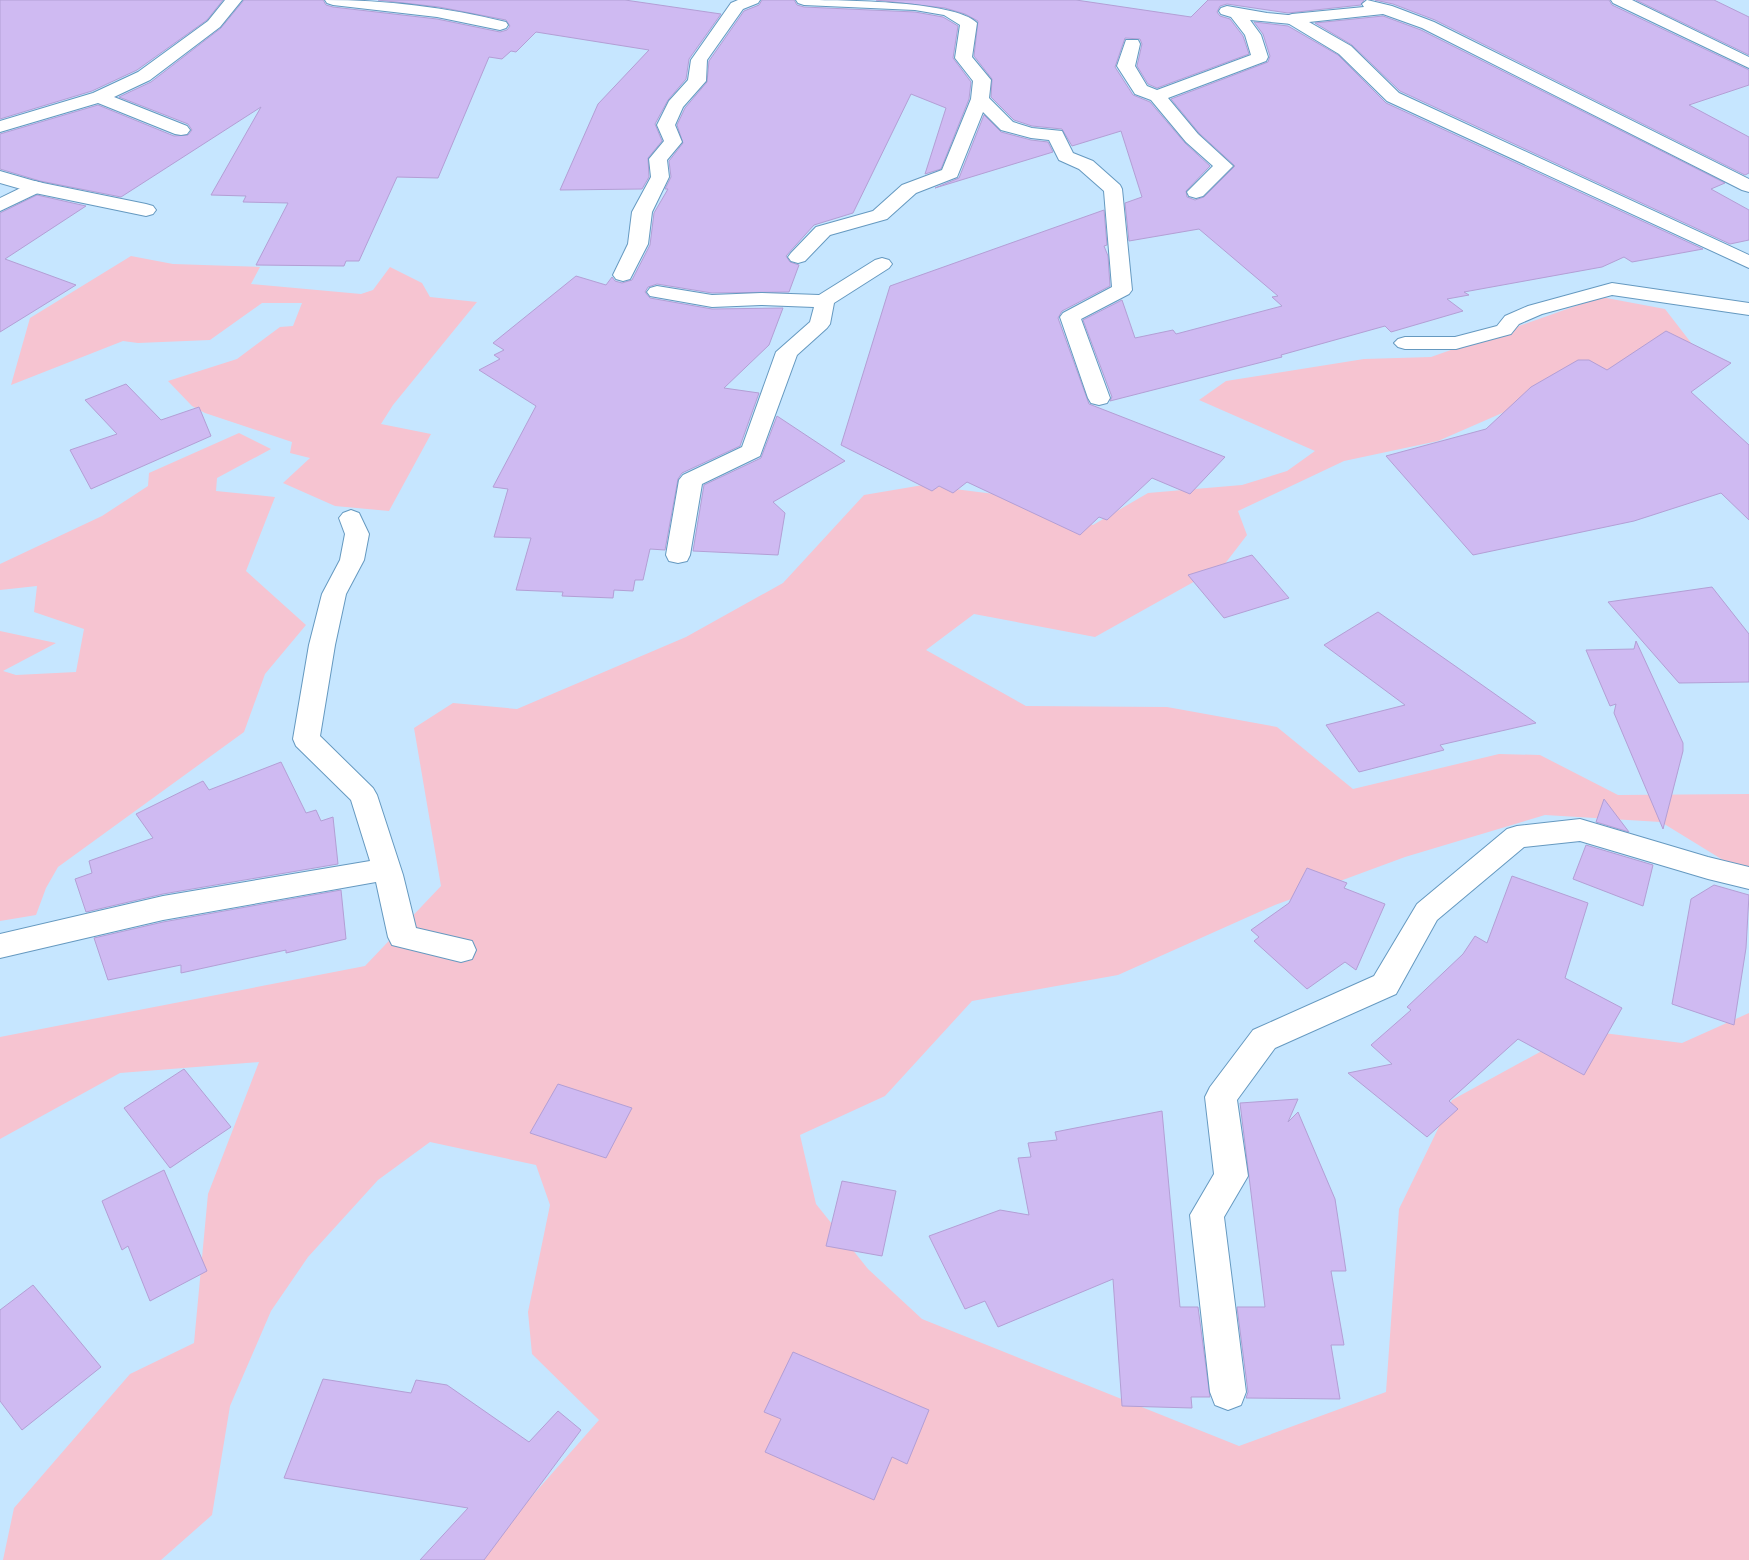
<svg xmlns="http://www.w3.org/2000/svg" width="1749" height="1560" font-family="'Archivo Narrow',sans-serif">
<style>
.green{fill:#f6c4d1}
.building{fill:#cfbaf2;stroke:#b39fd5}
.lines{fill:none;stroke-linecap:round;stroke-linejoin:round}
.service-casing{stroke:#6599c0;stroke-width:2}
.minor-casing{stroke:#6599c0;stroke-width:2}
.service{fill:#fff;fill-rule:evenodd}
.minor{fill:#fff;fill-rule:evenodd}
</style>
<rect width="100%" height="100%" fill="#c6e6ff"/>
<g class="green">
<path d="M131 256 173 264 260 267 251 284 361 294 373 290 390 267 422 283 430 297 477 302 393 405 381 424 431 434 389 511 335 506 283 483 310 458 290 453 292 442 205 413 192 406 168 381 237 359 280 327 293 326 302 303H262L210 340 138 343 123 341 11 385 30 318Z"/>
<path d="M1601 297 1665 309 1692 344 1516 407 1438 441 1344 461 1238 511 1247 535 1224 565 1095 637 974 614 926 650 1026 706 1167 707 1277 727 1353 789 1499 754 1540 755 1618 795 1749 794V876L1661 822 1545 815 1405 857 1275 905 1118 975 972 1001 885 1096 800 1135 816 1204 868 1269 922 1319 1239 1446 1386 1392 1399 1209 1452 1100 1580 1030 1682 1043 1749 1013V1560H476L599 1420 532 1354 528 1312 550 1205 536 1165 430 1142 378 1180 308 1257 271 1311 230 1406 212 1515 161 1560H3L14 1508 130 1374 194 1343 208 1194 259 1062 120 1073 0 1139V1037L365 966 441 886 414 728 453 703 517 709 686 637 783 583 864 495 923 485 1002 495 1093 525 1148 493 1242 485 1287 471 1315 451 1199 400 1226 381 1364 359 1431 357Z"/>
<path d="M239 433 271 449 217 478 216 491 275 497 246 571 306 625 265 674 244 732 58 867 46 888 36 915 0 921V631L56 643 3 671 16 675 76 672 84 629 34 612 37 586 0 590V564L102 516 148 486 149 473Z"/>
</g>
<g class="building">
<path d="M0 0H223L207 20 137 70 92 91 0 119Z"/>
<path d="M244 0H323L326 5 333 7 437 19 500 32 507 30 510 26 506 20 439 7 378 0H625L721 14 689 59 686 79 668 100 655 124 662 141 648 158 649 177 642 189 560 190 598 104 649 50 536 32 516 52 511 51 502 59 489 57 438 178 397 177 359 261H346L344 266 256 265 288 203 243 202 246 196 211 195 261 107 121 197 40 181 0 169V134L98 105 174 136 188 135 192 130 188 124 119 97 151 82 221 28Z"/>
<path d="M762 0H794L797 5 804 7 915 12 943 17 958 26 953 58 971 82 969 99 941 169 925 174 946 108 911 94 853 213 814 225 786 256 790 262 799 265 789 292 712 293 657 284 648 287 645 292 650 298 712 309 783 308 769 345 724 388 759 393 740 446 682 473 678 479 665 550 650 549 643 580H635L633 591 614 590 613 598 562 596 563 592 516 590 531 538 494 537 508 489 493 487 536 406 479 370 500 359 494 355 504 350 493 343 576 276 606 285 612 277 615 281 622 283 632 280 650 245 654 213 668 189H665L671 177 669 161 683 143 677 125 685 108 707 82 709 61 744 11 759 5Z"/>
<path d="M876 0H1076L1191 17 1208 0H1364L1361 5 1288 13 1227 4 1220 6 1217 12 1220 16 1230 19 1243 36 1249 54 1157 88 1148 84 1137 66 1142 44 1140 39 1125 38 1115 67 1133 95 1150 102 1185 143 1210 166 1186 191 1187 197 1195 200 1204 197 1235 166 1199 133 1171 99 1268 62 1270 56 1263 34 1254 22 1288 26 1338 55 1386 103 1703 249 1632 262 1624 257 1602 267 1464 292 1469 295 1447 299 1463 311 1391 332 1385 326 1281 355 1282 357 1110 401 1112 397 1083 320 1122 300 1135 338 1173 330 1176 334 1282 306 1272 297 1278 296 1199 229 1129 241 1125 203 1142 197 1121 131 1072 146 1062 129 1032 126 1014 120 991 97 992 79 974 56 978 21 965 14 945 8Z"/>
<path d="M1375 0H1609L1612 5 1749 70V85L1689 105 1749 137V173L1745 175 1435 20 1393 4Z"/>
<path d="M1636 0H1714L1749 17V55Z"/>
<path d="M1383 16 1421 30 1725 183 1711 189 1749 210V240L1730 244 1400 91 1352 45 1315 23Z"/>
<path d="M984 115 1001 132 1031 140 1048 142 1053 152 935 188 959 178Z"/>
<path d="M37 195 86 206 5 259 76 285 0 332V213Z"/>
<path d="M1104 210 1107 245 1104 246 1108 256 1110 286 1062 311 1058 318 1089 404 1225 457 1190 494 1152 478 1107 520 1099 517 1080 535 967 482 953 493 939 486 932 491 841 445 890 286Z"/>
<path d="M1666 331 1731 363 1691 392 1749 445V520L1721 493 1634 521 1473 555 1386 456 1486 429 1531 387 1578 360H1589L1607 370Z"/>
<path d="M126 384 161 420 199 407 211 436 91 489 70 450 117 434 85 400Z"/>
<path d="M777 416 845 461 773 502 785 513 778 555 693 551 704 485 761 458Z"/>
<path d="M1252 555 1289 598 1224 618 1188 575Z"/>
<path d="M1712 587 1749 634V682L1679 683 1608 602Z"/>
<path d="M1378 612 1458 668 1536 723 1440 745 1444 750 1359 772 1326 725 1405 705 1324 645Z"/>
<path d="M1636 641 1683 743V751L1663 829 1614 713 1616 704 1610 706 1586 650 1634 649Z"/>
<path d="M281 762 306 813 316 810 321 821 333 817 338 864 163 894 86 912 75 879 92 873 89 861 153 838 136 814 203 781 209 790Z"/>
<path d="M1604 799 1629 832 1596 822Z"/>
<path d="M1586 845 1653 865 1643 906 1573 879Z"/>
<path d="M1307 868 1347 883 1344 888 1385 904 1356 970 1345 962 1307 989 1254 941 1259 937 1251 930 1289 903Z"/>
<path d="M1512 876 1588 903 1565 978 1622 1008 1584 1075 1518 1039 1449 1101 1458 1109 1427 1137 1348 1073 1392 1064 1371 1045 1411 1010 1407 1007 1463 954 1475 936 1487 943Z"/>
<path d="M1714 885 1749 895 1746 948 1734 1025 1672 1004 1691 899Z"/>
<path d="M341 890 346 939 286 953V950L181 973V965L108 980 94 938 163 922Z"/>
<path d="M184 1069 231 1127 170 1168 124 1108Z"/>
<path d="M558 1084 632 1108 606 1158 530 1133Z"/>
<path d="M1298 1099 1288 1122 1298 1112 1335 1199 1346 1271H1331L1344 1345H1331L1340 1399 1246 1398 1248 1392 1237 1307H1265L1240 1103Z"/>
<path d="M1162 1111 1180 1307H1198L1210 1397H1191L1192 1408 1122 1406 1113 1279 998 1327 985 1301 965 1309 929 1236 1000 1210 1029 1215 1018 1158 1031 1157 1028 1143 1057 1140 1055 1132Z"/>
<path d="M164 1170 207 1271 150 1301 128 1246 122 1250 102 1201Z"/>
<path d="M842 1181 896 1191 882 1256 826 1246Z"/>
<path d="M33 1285 101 1367 22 1430 0 1401V1310Z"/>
<path d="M793 1352 929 1410 907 1464 892 1457 874 1500 765 1452 781 1419 764 1412Z"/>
<path d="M323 1379 411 1393 416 1380 447 1385 529 1442 558 1411 581 1430 484 1560H420L468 1508 284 1478Z"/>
</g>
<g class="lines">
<defs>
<g id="service">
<path d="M325 0C386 0 446 7 506 22L508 25 506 28 500 30 437 17 333 5 327 3Z"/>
<path d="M738 0H760L758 3 743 9 707 60 706 81 683 107 675 125 682 142 667 160 669 177 652 212 648 244 630 279 623 281 616 279 613 275 628 244 632 212 651 177 649 159 664 141 657 125 669 101 688 80 691 60 731 3Z"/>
<path d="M796 0C834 0 955 0 977 23L972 57 991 80 989 98 1013 122 1032 128 1062 131 1073 153 1093 161 1120 185 1122 189 1132 290 1129 294 1081 319 1110 398 1107 403 1099 405 1091 403 1088 398 1060 317 1063 313 1112 287 1104 191 1079 169 1059 160 1049 140 1031 138 1001 130 983 112 957 177 916 193 887 219 830 235 805 261 798 263 791 261 788 257 791 253 816 227 873 211 902 185 942 170 971 99 973 81 955 58 960 25 944 15 915 10 804 5 798 3Z"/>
<path d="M1227 6 1267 13 1298 16 1300 19 1298 22 1292 24 1250 20 1261 35 1268 57 1266 61 1168 98 1198 134 1233 166 1203 196 1196 198 1189 196 1187 192 1213 166 1186 142 1151 100 1135 94 1117 66 1126 40H1138L1140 44 1135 66 1147 86 1157 90 1251 55 1245 35 1231 17 1221 14 1219 11 1221 8Z"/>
<path d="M35 181 42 183 44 187 42 191 0 211V198Z"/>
<path d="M882 258 889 260 892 264 889 268 834 303 830 324 827 328 797 355 760 456 702 484 690 555 687 561 678 563 669 561 666 555 679 480 683 475 742 447 776 352 810 322 814 307 761 305 712 307 650 296 647 292 650 288 657 286 712 295 761 293 819 295 875 260Z"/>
<path d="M1612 283 1749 303V315L1612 295 1542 314 1519 324 1511 334 1463 347 1456 349H1405L1398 347 1394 343 1398 339 1405 337H1455L1497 326 1505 316 1528 306Z"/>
<path d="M351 510 359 513 369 534 364 560 346 594 335 645 320 736 373 788 377 795 403 875 416 928 472 941 476 950 472 959 461 962 392 945 388 937 376 882 163 920 0 958V934L163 896 370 861 351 800 296 746 293 739 309 645 322 594 340 560 345 534 339 518 343 513Z"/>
<path d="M1580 819 1708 857 1749 867V889L1708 879 1580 841 1524 847 1437 920 1396 994 1275 1048 1237 1100 1248 1176 1224 1217 1246 1392 1241 1405 1228 1410 1215 1405 1210 1392 1190 1215 1214 1174 1205 1097 1210 1087 1253 1030 1374 976 1417 904 1507 829 1517 826Z"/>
</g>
<g id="minor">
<path d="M225 0H242L220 27 150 80 114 97 187 126 190 130 187 134 181 135 175 134 98 103 0 132V121L93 93 138 72 208 21Z"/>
<path d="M1367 0 1392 6 1434 22 1749 179V192L1742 190 1422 28 1383 14 1309 22 1351 46 1399 93 1749 255V268L1387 101 1339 54 1286 22 1284 19 1286 16 1292 14 1364 7 1362 4Z"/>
<path d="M1611 0H1632L1749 57V68L1613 3Z"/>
<path d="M0 171 38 182 146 204 153 206 156 210 153 214 146 216 35 193 0 183Z"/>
</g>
</defs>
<use href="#service" class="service-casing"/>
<use href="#minor" class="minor-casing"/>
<use href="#service" class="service"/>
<use href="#minor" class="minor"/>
</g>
</svg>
